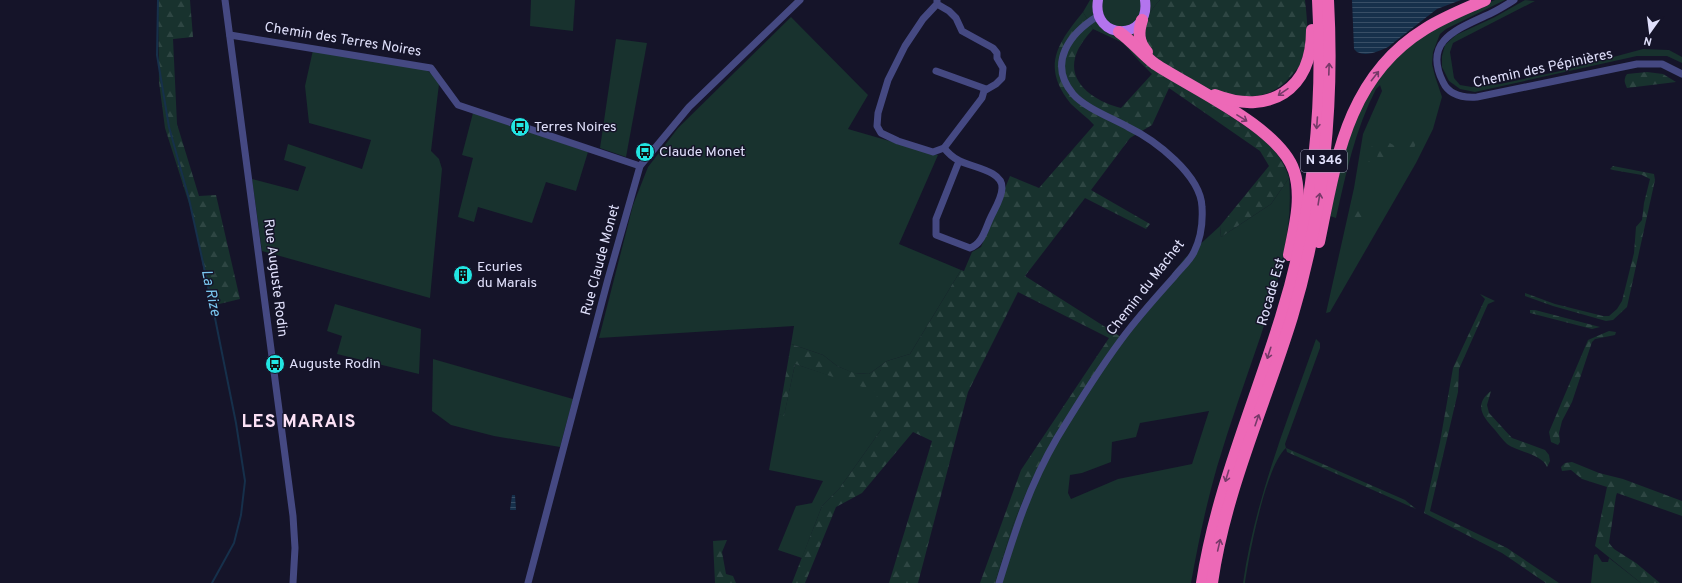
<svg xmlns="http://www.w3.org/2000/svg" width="1682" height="583" font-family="Overpass,sans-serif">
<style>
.grass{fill:#18322e;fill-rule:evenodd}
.forest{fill:url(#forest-firs)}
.water{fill:url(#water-rules)}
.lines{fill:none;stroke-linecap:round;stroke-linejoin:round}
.stream{stroke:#16304b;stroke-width:2}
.street{stroke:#454982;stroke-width:7}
.primary{stroke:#b374ee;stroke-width:10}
.highway{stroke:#ed69b7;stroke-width:12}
.oneway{stroke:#763a69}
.labels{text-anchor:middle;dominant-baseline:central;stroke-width:3;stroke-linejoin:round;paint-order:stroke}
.shield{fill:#151429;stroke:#a3a3bc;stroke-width:1}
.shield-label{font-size:13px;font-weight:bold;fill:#e0e0fb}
.street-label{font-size:14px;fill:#e0e0fb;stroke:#151429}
.poi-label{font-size:14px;fill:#e0e0fb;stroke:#151429;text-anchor:start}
.water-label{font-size:15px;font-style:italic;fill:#7ac6ef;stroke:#151429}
.district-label{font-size:18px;font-weight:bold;letter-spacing:1px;fill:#fbe1f5;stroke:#151429}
</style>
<defs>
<pattern id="forest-firs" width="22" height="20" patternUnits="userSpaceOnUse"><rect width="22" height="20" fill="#18322e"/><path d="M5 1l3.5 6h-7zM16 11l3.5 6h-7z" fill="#2e4643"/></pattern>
<pattern id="water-rules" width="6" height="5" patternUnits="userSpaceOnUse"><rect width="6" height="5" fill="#16304b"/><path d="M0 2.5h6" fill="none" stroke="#384e66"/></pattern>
</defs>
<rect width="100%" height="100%" fill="#151429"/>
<g class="grass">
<path d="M531 0H575L573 31 530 26Z"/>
<path d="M1090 0H1160C1143 17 1141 39 1139 61L1123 43 1093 29 1083 12Z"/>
<path d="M1495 0H1505L1446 29 1440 34 1433 52 1432 64 1435 76 1442 97 1433 129 1416 163 1330 312 1326 313 1354 188 1363 134 1382 91 1380 85 1376 89C1355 130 1346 173 1336 218L1330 216C1348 132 1362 70 1442 24 1459 15 1478 8 1495 0Z"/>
<path d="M1525 0 1535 1 1453 43 1450 52 1454 78 1460 85 1472 87 1500 84 1565 70 1643 49 1669 50 1682 57V63L1667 56H1637L1475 92 1460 89 1449 81 1442 67V56L1445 45 1456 35 1495 17Z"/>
<path d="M791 17 868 95 848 129 938 155 899 244 961 270 910 354 887 361 869 374 853 373 837 366 823 355 791 344 794 326 599 338 633 205 648 167 678 128Z"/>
<path d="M616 39 647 43 626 157 600 148Z"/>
<path d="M313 50 424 68 433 75 439 84 431 151 439 159 442 169 430 298 262 251 252 179 298 191 306 167 284 160 288 144 362 169 371 140 309 123 305 86Z"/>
<path d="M473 113 588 152 576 191 546 182 532 223 478 207 474 222 458 217 473 158 462 155Z"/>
<path d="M1289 178C1294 231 1277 284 1261 335 1246 379 1230 423 1217 467 1206 505 1198 544 1191 583H995L1013 524 1032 479 1121 337 1185 258 1220 226 1221 237 1271 204ZM1209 411 1192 464 1118 479 1071 499 1068 493 1070 475 1082 473 1111 462 1112 442 1136 437 1140 423Z"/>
<path d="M335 304 421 329 419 374 337 354 342 336 327 331Z"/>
<path d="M1316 339 1320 343V348L1285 444 1286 448C1266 465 1249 555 1245 583H1243C1255 499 1288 419 1316 339Z"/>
<path d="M433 359 573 399 560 447 494 436 451 425 432 411Z"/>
<path d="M795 364 881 392V430L839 489 822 506 802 558 778 550 796 506 812 503 823 481 769 470 779 414 784 415Z"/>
<path d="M1597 554 1602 562H1608L1609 558 1641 583H1591L1594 555Z"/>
</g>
<g class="forest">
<path d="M158 0H190L193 37 173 39 177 124 199 196 216 195 240 299 211 306 193 216 165 128 159 82Z"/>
<path d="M1160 0H1305C1307 17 1310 46 1303 61 1302 65 1298 68 1295 71 1277 95 1256 101 1227 94L1218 108C1245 127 1280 144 1289 178L1271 204 1221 237 1220 226 1269 166 1260 151 1169 88 1152 125 1130 138 1091 190 1150 224 1146 229 1085 198 1025 276 1121 337 1032 479 1013 524 995 583H980L1021 470 1109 338 1018 292 968 392 918 583H889L932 441 913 432 862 493 836 507 805 583H792L822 506 839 489 881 430 860 416 880 393 795 364 784 416 779 414 791 344 823 355 837 366 854 373 869 374 887 361 910 354 961 270 964 271 972 252 981 247 1010 176 1039 188 1094 125C1087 117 1078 111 1071 104 1041 67 1057 44 1083 12L1093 29C1085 38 1078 47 1075 58 1068 86 1100 103 1121 108L1152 74 1139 61C1141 39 1143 17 1160 0Z"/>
<path d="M1647 72 1663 74 1676 82 1627 88C1625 83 1623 80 1627 74Z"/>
<path d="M1415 136 1417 141 1414 148 1408 153 1406 152 1408 143Z"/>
<path d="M1388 142 1395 146 1394 151 1382 159 1377 158 1378 153 1384 143Z"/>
<path d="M1374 145 1375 147 1372 153V162H1367V150Z"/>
<path d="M1613 166 1654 174 1655 180 1627 307 1613 320 1606 321 1553 306 1525 296V293L1555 304 1603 316H1609L1617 309 1622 301 1634 253 1636 227 1642 220 1644 203 1650 179 1642 175 1613 170 1610 169Z"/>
<path d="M1359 210 1365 211 1367 217 1360 228 1355 229 1352 225 1355 213Z"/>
<path d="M1480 294 1495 301 1488 304 1459 369 1458 392 1430 511 1507 548 1559 583H1546L1502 553 1424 513 1440 442 1453 368 1485 299Z"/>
<path d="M1530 310H1535L1600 327 1592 329 1530 313Z"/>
<path d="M1609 331 1616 332 1615 335 1595 339 1592 342 1572 402 1562 421 1559 433 1560 442 1558 445 1551 442 1549 432 1588 340Z"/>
<path d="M1491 391 1487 405 1489 413 1512 438 1545 450 1549 455 1550 461 1547 467C1542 454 1518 452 1507 444 1503 440 1498 434 1495 430 1483 417 1473 405 1491 391Z"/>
<path d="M1286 448 1405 500 1416 509 1287 452Z"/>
<path d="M1572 462 1599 473 1623 479 1682 501V516L1617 493 1616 496 1609 543 1614 549 1636 563 1660 583H1641L1595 546 1607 487 1582 479 1571 470 1562 471 1561 467 1565 463Z"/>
<path d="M727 540 722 552 726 574 733 576 736 583H715L713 541Z"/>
</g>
<g class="water">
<path d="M1352 0H1461L1437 9 1388 47C1379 51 1367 57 1357 52L1354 49Z"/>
<path d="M512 495H515L516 510H510Z"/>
</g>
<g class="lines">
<path class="stream" d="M158 0 157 55 169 127 189 199 214 313 236 423 245 481 241 515 234 543 212 583"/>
<g class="street">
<path d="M225 0 293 516 295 548 293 583"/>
<path d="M1514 0C1504 6 1495 12 1485 16 1455 30 1423 42 1443 82 1449 95 1463 98 1477 97L1637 64H1662L1682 74"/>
<path d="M937 4 949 11 956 18 962 31 993 48 997 53V58L1003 68 1002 78 996 84 984 91 982 98 944 148 933 152 898 141 881 133 877 126 878 113 888 80 905 46 923 19 937 4V0"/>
<path d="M230 35 431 68 458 105 640 166"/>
<path d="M936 71 986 89"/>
<path d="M944 148C948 153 952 157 958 160 969 167 1003 170 1002 188 1002 198 994 210 990 219 985 230 982 244 970 248L936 235V219L959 161"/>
<path d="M528 583 608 279 640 166 689 107 800 0"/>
<path d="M999 583C1015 531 1029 486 1057 438 1077 405 1098 371 1121 340 1137 318 1156 297 1174 277 1180 269 1190 261 1194 252 1201 238 1203 223 1202 207 1201 175 1155 140 1128 127 1112 118 1085 108 1073 94 1047 63 1070 33 1098 16"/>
</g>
<path class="primary" d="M1098 0C1091 41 1151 42 1145 0"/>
<g class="highway">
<path d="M1142 20C1138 32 1138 42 1147 52"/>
<path d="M1119 32C1132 41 1142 54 1155 64 1193 89 1280 128 1294 171 1303 198 1294 229 1289 255"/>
<path d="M1215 95C1269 116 1312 90 1312 30"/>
<path d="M1319 242C1336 160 1347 77 1425 29 1444 17 1465 9 1485 0"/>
<path d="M1202 583C1216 491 1254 405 1281 317 1313 215 1324 106 1318 0"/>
<path d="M1212 583C1225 491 1265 405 1292 317 1323 214 1334 107 1328 0"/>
</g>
</g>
<defs><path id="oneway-shaft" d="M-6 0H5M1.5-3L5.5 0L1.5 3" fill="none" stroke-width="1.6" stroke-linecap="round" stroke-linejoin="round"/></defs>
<g class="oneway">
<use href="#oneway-shaft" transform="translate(1329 69) rotate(-88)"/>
<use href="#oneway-shaft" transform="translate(1375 76) rotate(-52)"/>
<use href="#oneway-shaft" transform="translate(1283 92) rotate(145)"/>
<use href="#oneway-shaft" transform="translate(1242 118) rotate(32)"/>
<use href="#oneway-shaft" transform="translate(1317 123) rotate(94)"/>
<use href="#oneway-shaft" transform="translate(1319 199) rotate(-81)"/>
<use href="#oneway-shaft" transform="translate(1269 353) rotate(108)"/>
<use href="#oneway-shaft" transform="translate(1257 420) rotate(-71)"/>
<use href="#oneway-shaft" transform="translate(1227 476) rotate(107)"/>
<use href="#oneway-shaft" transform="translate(1219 545) rotate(-77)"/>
</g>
<defs>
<symbol id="bus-disc" viewBox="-11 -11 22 22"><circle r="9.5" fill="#22e5e2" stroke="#151429"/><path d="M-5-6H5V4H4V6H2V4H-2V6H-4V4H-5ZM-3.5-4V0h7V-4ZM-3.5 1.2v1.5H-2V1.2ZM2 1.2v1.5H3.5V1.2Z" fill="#111"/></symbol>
<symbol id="building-disc" viewBox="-11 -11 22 22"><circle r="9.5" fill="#22e5e2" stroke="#151429"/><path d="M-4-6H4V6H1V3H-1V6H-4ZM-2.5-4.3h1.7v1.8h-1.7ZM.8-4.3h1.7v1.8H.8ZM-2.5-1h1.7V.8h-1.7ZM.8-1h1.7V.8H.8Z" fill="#111"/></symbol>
</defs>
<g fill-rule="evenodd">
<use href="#bus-disc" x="509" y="116" width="22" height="22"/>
<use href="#bus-disc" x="634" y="141" width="22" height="22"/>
<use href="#building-disc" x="452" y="264" width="22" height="22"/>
<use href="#bus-disc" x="264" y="353" width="22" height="22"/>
</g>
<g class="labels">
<rect class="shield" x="1301" y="150" width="46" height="22" rx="3"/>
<g class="shield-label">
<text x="1324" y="161">N 346</text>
</g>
<g class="street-label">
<text transform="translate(343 40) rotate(9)">Chemin des Terres Noires</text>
<text transform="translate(1543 69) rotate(-12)">Chemin des Pépinières</text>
<text transform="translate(601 260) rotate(-75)">Rue Claude Monet</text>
<text transform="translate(275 278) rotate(83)">Rue Auguste Rodin</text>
<text transform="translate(1146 288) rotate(-52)">Chemin du Machet</text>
<text transform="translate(1272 292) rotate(-74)">Rocade Est</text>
</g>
<g class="poi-label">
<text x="534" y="127">Terres Noires</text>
<text x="659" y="152">Claude Monet</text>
<text x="477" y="267">Ecuries<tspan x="477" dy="16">du Marais</tspan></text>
<text x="289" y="364">Auguste Rodin</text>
</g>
<g class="water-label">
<text transform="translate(210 293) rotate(78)">La Rize</text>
</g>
<g class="district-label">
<text x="299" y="422">LES MARAIS</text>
</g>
</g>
<g transform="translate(1650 32) rotate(194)" stroke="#151429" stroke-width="3" paint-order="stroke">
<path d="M0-3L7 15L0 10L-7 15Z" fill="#e0e0fb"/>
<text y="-6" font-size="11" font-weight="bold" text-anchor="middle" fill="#e0e0fb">N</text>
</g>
</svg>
